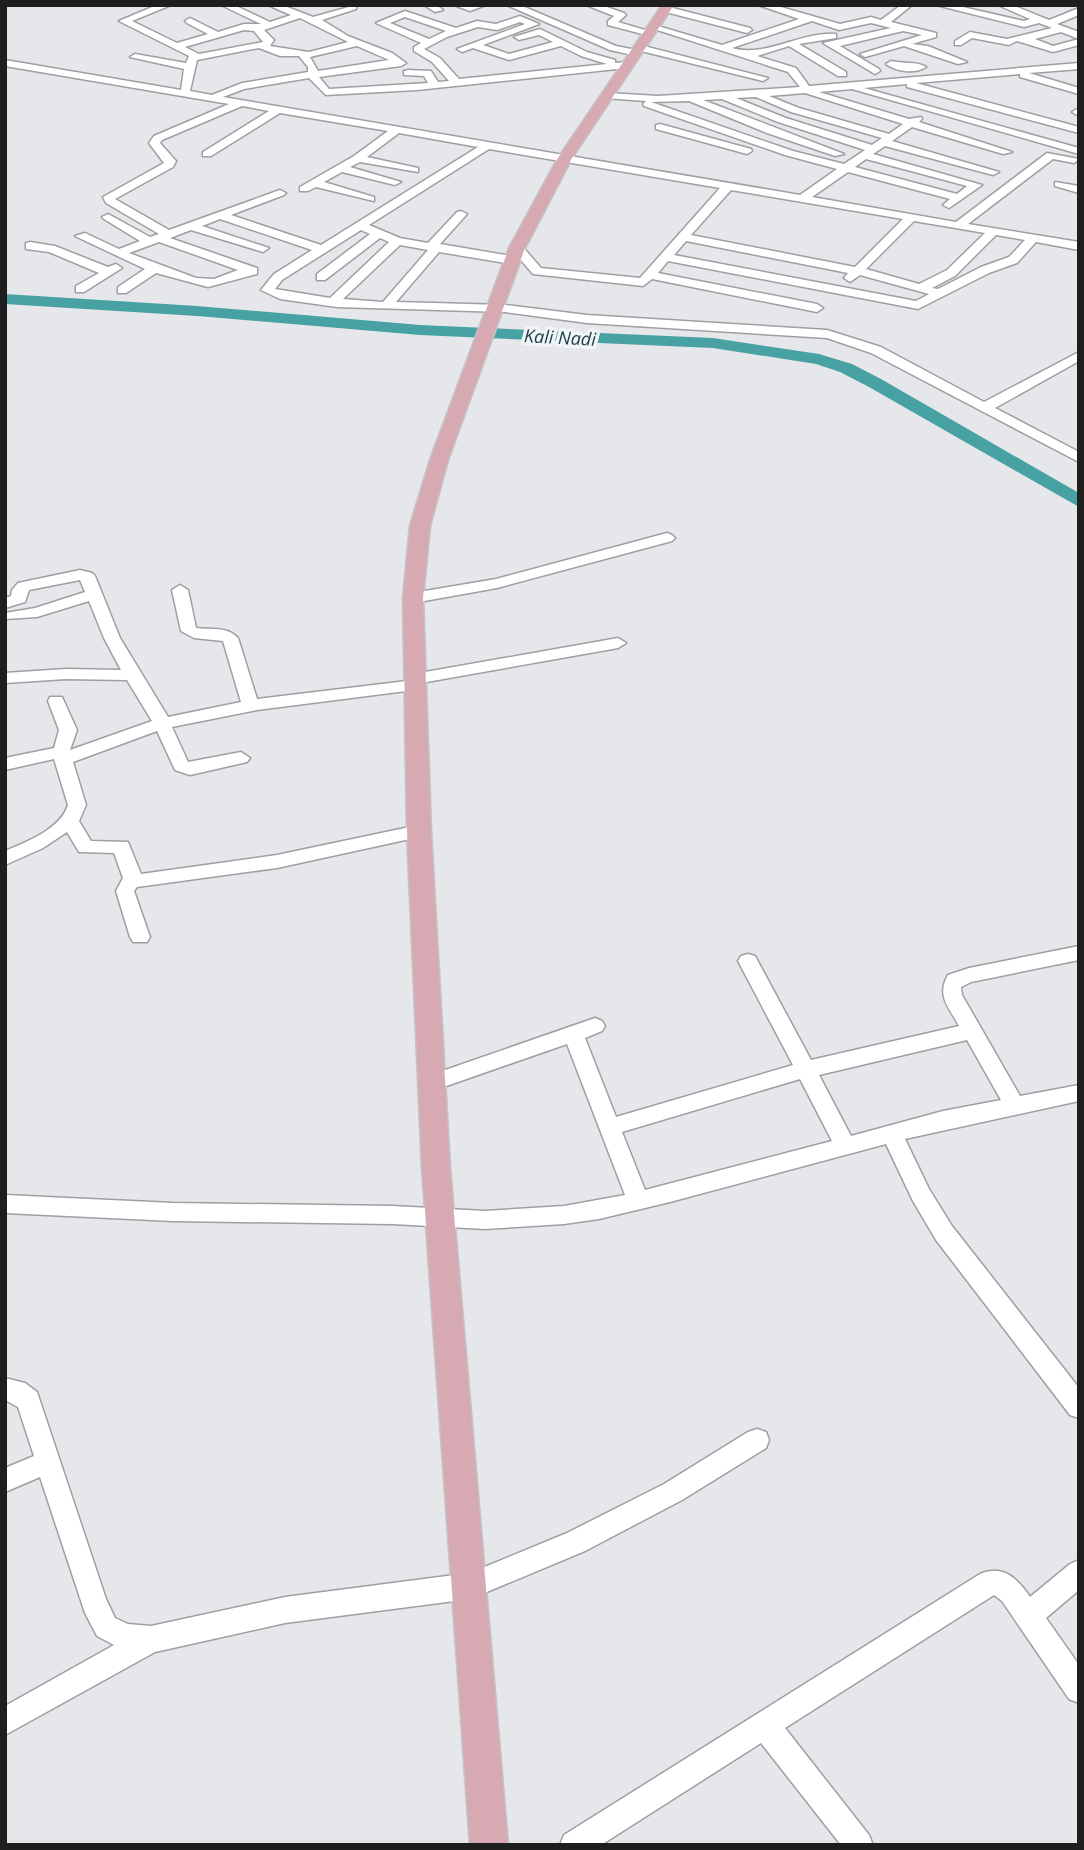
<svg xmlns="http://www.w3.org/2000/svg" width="1084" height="1850" font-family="'Open Sans',sans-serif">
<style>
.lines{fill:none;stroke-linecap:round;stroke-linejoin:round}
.river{fill:#48a2a4;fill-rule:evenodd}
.minor-casing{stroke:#9f9fa3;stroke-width:3}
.major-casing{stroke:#c4c4c5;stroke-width:3}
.minor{fill:#fff;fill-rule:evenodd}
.major{fill:#d7a9b3;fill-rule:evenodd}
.labels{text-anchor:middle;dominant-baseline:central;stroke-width:7;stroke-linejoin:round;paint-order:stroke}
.far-water-label{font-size:18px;font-style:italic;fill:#184244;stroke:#f3f4f8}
</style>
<rect width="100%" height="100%" fill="#e6e7ea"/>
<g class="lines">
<path class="river" d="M5 294 197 306 420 325 713 338 819 354 852 364 881 379 1079 493V507L869 387 840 372 816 364 713 348 420 335 197 316 5 304Z"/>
<defs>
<g id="minor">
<path d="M157 5H171L132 21 177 43 208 34 187 23 185 21 190 18 218 32 244 24H261L221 5H234L270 22 291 15 268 5H282L313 17 356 5V9L322 20 348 36 392 53 406 63 401 66 319 77 329 89 428 83 424 76 404 75V71L408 70 431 71 438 82 449 81 432 62 414 51V47L421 43 376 23 405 11 456 28 477 21 496 24 520 16 539 24 483 45 509 54 553 42 539 35 519 40 514 37 540 29 587 52 615 60V63L626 62 631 65 626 68 417 90 326 95 309 78 244 89 223 97 800 195 837 169 785 155 644 106 643 104 646 101 604 98V94L608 93 658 96 800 87 788 72 651 28V24L722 45 799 19 758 5H774L840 24 871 17 881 20 901 5H912L891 22 936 33V37L912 44 928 46 967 62 958 64 904 46 865 57 860 54 922 35 903 31 840 46 879 69 880 71 875 74 823 43 891 28 871 23 839 30 812 21 732 48C765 58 802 31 836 34V38L799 44 846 72V76H838L789 46 757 56 796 68 809 86 1079 63V69L1029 73 1079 88V94L1020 77V74L916 83 1079 127V133L907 87V84L864 88 1079 148V154L852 89 819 92 909 119 921 117 922 119 919 122 1012 152 1003 154 912 127 892 141 999 172 993 175 885 146 873 154 982 185 949 208 943 205 950 199 848 172 812 197 956 222 1047 153 1079 159 1074 163 1053 159 968 224 1079 242V250L1036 242 1017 263 989 273 918 309 668 261 658 273 817 304 823 308 817 312 652 279 643 286 533 274 513 251V245H521L541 268 640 278 720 188 489 149 369 225 400 238 428 243 457 212 461 211 467 214 440 244 512 256 518 260 512 264 439 252 396 302 505 305 587 315 827 330 881 347 984 402 1079 352V361L995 408 1079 452V462L871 353 827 338 587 323 505 312 337 307 280 299 261 290 274 274 312 250 220 219 202 226 269 248 263 252 191 230 170 238 257 268V274L208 287 156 273 126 293H118V287L145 269 75 236 85 233 119 249 140 241 104 219 102 217 108 214 150 237 159 234 106 203 103 197 164 163 149 143 154 136 229 104 5 66V60L181 90 184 69 130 57 135 54 186 63 189 56 119 21ZM405 17 446 31 429 39 390 23ZM300 18 348 42 309 52 270 46 274 40 264 30ZM520 22 525 24 457 49 462 52 473 48 509 60 561 46 581 56 607 64 459 79 440 58 424 49 447 37 478 27 497 30ZM244 30 254 31 263 42 199 54 185 47ZM357 46 389 60 318 71 310 57ZM259 48 280 56H299L308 67V72L242 83 212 95 190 91 197 60ZM805 93 903 124 889 134 799 108 769 96ZM756 97 791 112 882 138 872 145 786 118 736 98ZM722 99 778 122 865 150 844 164 793 151 651 102 689 101 767 133 835 156 844 154 703 100ZM242 106 269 111 203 152V156H211L280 113 388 131 354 156 300 187V191H308L316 187 374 201V197L324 182 342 172 395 185 401 182 350 167 360 162 418 172V168L367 157 399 133 478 147 321 245 231 215 284 195 286 193 280 190 169 230 115 199 173 167 176 161 160 143 162 140ZM866 159 967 186 957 194 855 167ZM731 190 903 219 855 267 691 235ZM914 221 985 233 947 270 919 284 866 269ZM361 230 370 234 317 274V280H325L380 238 389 242 330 298 275 289 282 280ZM996 235 1025 240 1009 257 981 267 938 289 932 288 955 276ZM686 241 848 273 844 278 850 282 860 275 929 294 916 301 674 255ZM159 242 238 270 214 279 196 278 129 253ZM400 245 428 250 383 302 343 299Z"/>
<path d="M424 5H436L443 10 435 12Z"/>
<path d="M454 5H486L470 11Z"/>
<path d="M520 5 616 46 636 50 637 46 640 45 768 78 763 81 641 51 640 55 637 56 610 50 509 6Z"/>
<path d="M586 5H601L624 13 626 15 618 22 655 33 650 36 608 25V21L614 16Z"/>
<path d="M936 5H954L1024 21 1030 19 998 5H1012L1049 20 1079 8V15L1057 24 1079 32V39L1061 32 1035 39 1053 46 1079 39V45L1053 52 1017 41 1009 45 972 38 961 45H955V41L970 32 1007 39 1052 28 1039 23 1024 27Z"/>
<path d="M665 6 750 28 752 30 747 33 662 11V7Z"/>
<path d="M891 61C902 64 918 61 926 67 915 74 897 72 886 64Z"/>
<path d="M1077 109H1079V116L1072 112Z"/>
<path d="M660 124 751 149 752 151 747 154 656 129V125Z"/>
<path d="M1055 182 1079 186V193L1055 186Z"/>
<path d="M30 242 55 246 108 267 116 264 122 268 84 292H76V286L99 273 49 252 26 249V243Z"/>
<path d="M667 533 672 535 675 538 672 541 497 588 413 603 405 598 413 593 496 579Z"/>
<path d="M80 570 92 573 95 576 120 638 168 717 241 702 223 641 194 638 181 631 172 590 180 585 188 590 196 628C211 630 227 626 238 638L257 699 407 681 408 675 414 674 618 638 626 643 618 648 421 683 420 689 414 690 257 710 172 727 188 762 241 752 250 758 247 762 190 775 175 770 157 731 73 762 86 805 79 821 91 841 128 842 141 874 277 855 419 825 425 827 428 831 425 835 419 837 277 868 137 887 134 891 150 937 147 942H133L130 937 116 891 123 878 114 853 79 852 67 832 43 848 5 865V851C26 842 61 829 68 805L54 759 5 770V758L54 748 59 730 48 701 50 697H62L77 730 70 750 152 721 127 680 66 679 5 683V673L66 669 121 670 104 638 89 601 37 617 5 619V613L35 608 85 592 80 580 29 590 25 602 5 608V598L11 596 12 590 18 583Z"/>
<path d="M1079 946V960L971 982 961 987 962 995 1020 1096 1079 1085V1101L905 1139 929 1189 952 1226 1079 1388V1418L1070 1415 936 1240 913 1201 886 1144 670 1202 599 1219 564 1224 485 1229 393 1224 173 1221 5 1213V1195L173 1203 393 1206 485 1211 564 1206 625 1195 567 1044 432 1091 425 1089 422 1083 425 1077 595 1018 602 1021 605 1026 602 1031 585 1038 616 1117 793 1065 738 961 741 956 748 954 755 956 811 1060 959 1026C949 1007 936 996 948 975L969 968ZM967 1040 1001 1100 943 1111 851 1136 819 1075ZM800 1079 832 1141 645 1190 622 1132Z"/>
<path d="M5 1378 25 1383 37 1392 106 1599 115 1618 128 1624 151 1626 285 1597 470 1573 567 1533 664 1484 748 1432 757 1429 766 1432 769 1440 766 1448 682 1500 585 1551 470 1599 285 1623 155 1652 5 1735V1706L114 1645 97 1636 85 1613 40 1477 5 1492V1468L34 1456 18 1407 5 1400Z"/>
<path d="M1079 1560V1590L1046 1618 1079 1665V1703L1069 1699 1002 1601 994 1595 785 1728 869 1835 873 1845H841L761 1743 601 1845H560L564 1835 980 1574C1003 1564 1017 1578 1030 1597L1070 1564Z"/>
</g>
<path id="major" d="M662 5H674L572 158 525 248 448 460 430 526 423 598 431 831 450 1168 508 1845H470L422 1168 407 831 403 598 410 526 430 460 509 248 558 158Z"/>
</defs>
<use href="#minor" class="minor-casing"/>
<use href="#major" class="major-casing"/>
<use href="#minor" class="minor"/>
<use href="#major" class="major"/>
</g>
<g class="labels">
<g class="far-water-label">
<text transform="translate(560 337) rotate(3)">Kali Nadi</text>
</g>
</g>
<rect width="1084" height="1850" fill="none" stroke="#1e1e1f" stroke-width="14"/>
</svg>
